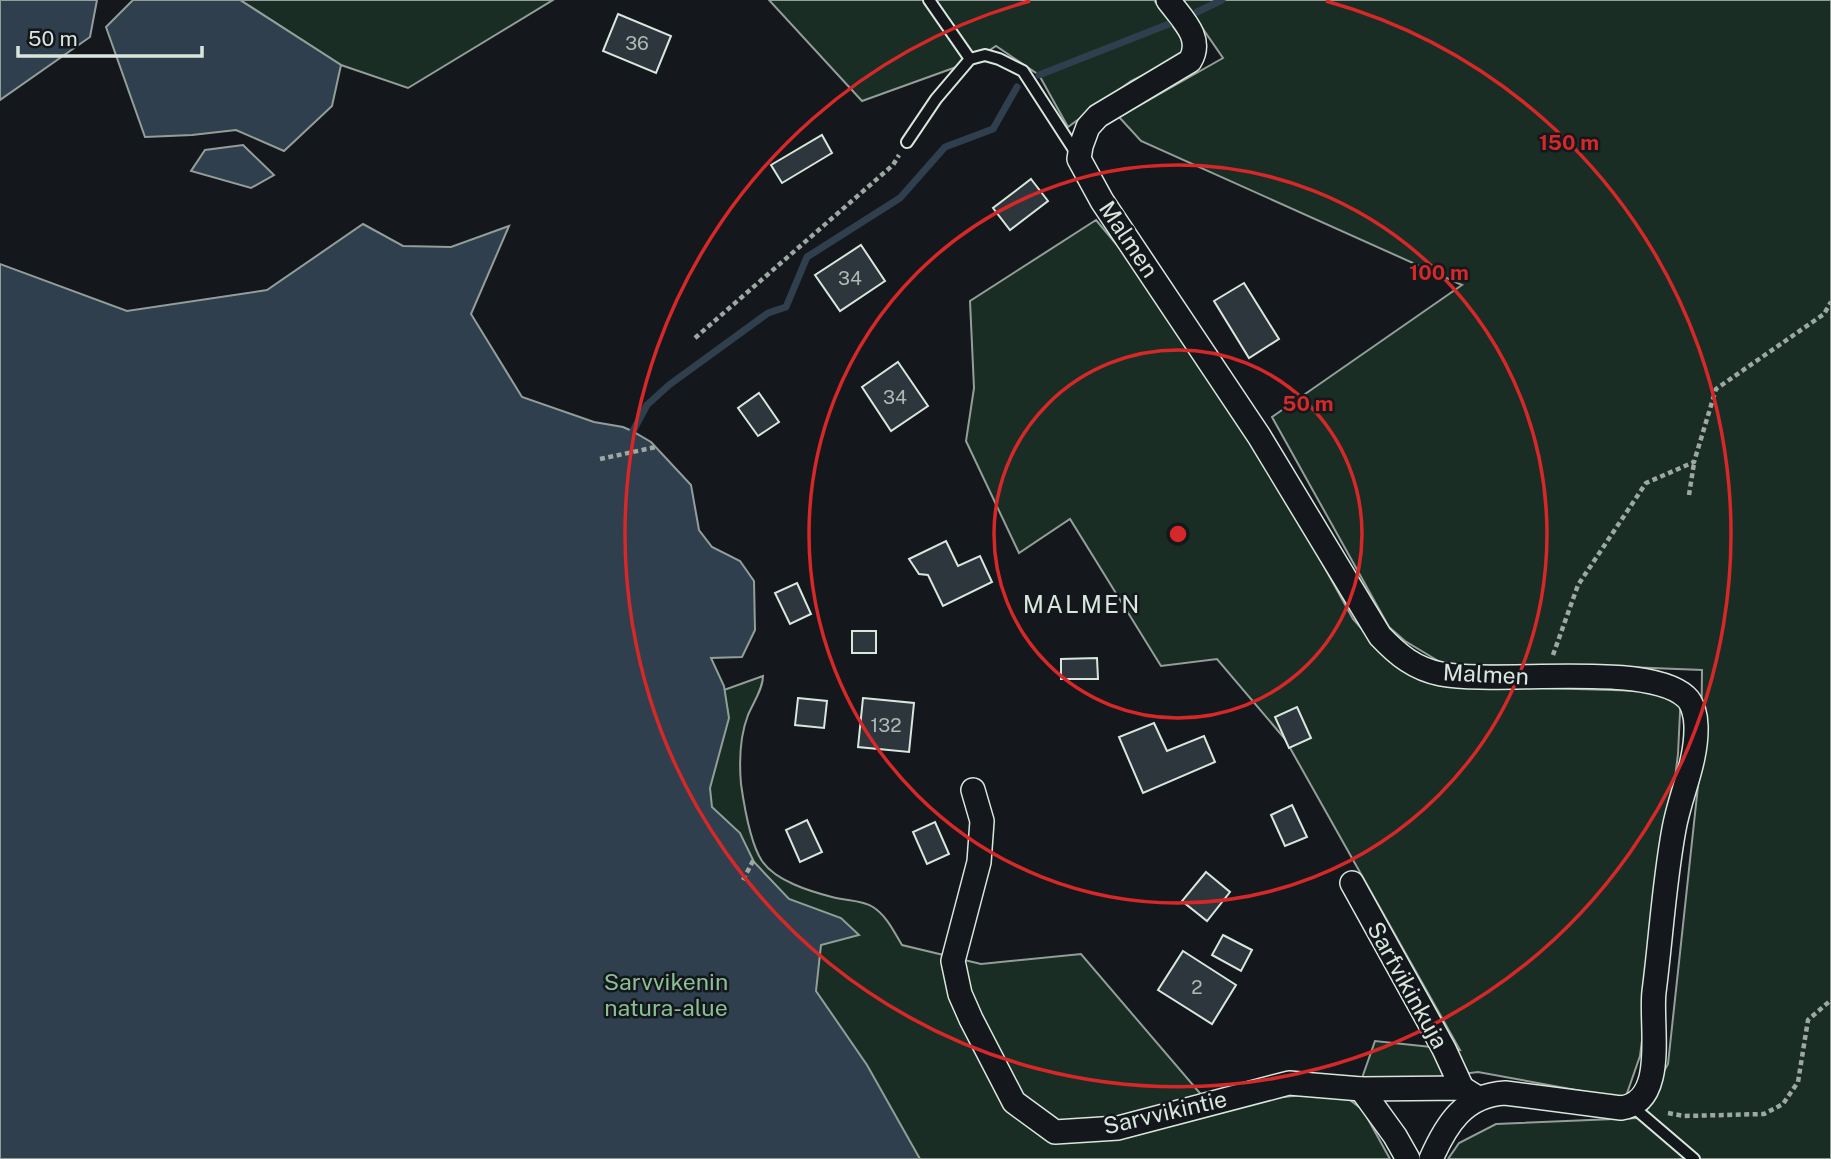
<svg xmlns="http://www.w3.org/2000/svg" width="1831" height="1159" font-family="'Public Sans',sans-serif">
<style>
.green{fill:#1a2d24;stroke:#939e99;stroke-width:2}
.water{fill:#2f3f4d;stroke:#939e99;stroke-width:2}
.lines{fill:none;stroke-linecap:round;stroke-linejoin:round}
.stream{stroke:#2f3f4d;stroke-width:7}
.building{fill:#2c363c;stroke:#d8e6dc;stroke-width:2}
.lane-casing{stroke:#d8e6dc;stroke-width:14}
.street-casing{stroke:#d8e6dc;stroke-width:26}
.path{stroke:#9da8a2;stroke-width:4.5;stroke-dasharray:5 3.5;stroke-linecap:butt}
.lane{stroke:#14181c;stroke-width:10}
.street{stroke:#14181c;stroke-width:23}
.ring{fill:none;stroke:#d62828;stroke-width:3.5}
.labels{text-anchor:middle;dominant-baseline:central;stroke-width:5;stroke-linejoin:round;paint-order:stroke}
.number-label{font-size:19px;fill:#adbab4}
.street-label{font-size:23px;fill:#d8e6dc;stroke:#14181c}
.park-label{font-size:23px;fill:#8ac095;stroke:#14181c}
.neighbourhood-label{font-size:24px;letter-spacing:2px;fill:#d8e6dc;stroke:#14181c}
.centre{fill:#d62828;stroke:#14181c;stroke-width:3.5}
.ring-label{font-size:21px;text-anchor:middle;font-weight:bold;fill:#d62828;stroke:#14181c;stroke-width:5;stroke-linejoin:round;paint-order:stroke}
</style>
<rect width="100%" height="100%" fill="#14181c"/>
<g class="green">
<path d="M240 0H553L408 88 341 65Z"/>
<path d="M769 0H1154L1191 52 1131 81 1068 127 1039 75 996 46 973 61 862 101Z"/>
<path d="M1183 0H1831V1159H1448L1459 1143 1496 1124 1638 1118 1668 1064 1701 758 1702 670 1601 666 1445 665 1405 641 1389 627 1272 417 1462 285 1141 141 1119 117 1223 58Z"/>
<path d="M1096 220 1189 331 1248 429 1353 619 1392 663 1436 685 1681 692 1678 754 1640 1056 1625 1099 1478 1072 1383 1084 1362 1078 1375 1041 1460 1050 1285 739 1217 659 1161 666 1070 519 1019 553 966 441 974 388 970 301Z"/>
<path d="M763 676C763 689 753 703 748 715 740 736 739 761 741 784 744 805 750 843 762 861 776 881 809 891 832 897 846 901 862 900 873 907 887 916 894 932 902 945L981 964 1081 954 1210 1105 1338 1091 1363 1110 1390 1159H519L696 700Z"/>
</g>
<g class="water">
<path d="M0 0H97L90 37 0 100Z"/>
<path d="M133 0H240L341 65 332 106 284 151 236 130 192 135 145 137 106 27Z"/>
<path d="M243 145 274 175 251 188 191 171 205 150Z"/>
<path d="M363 224 403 246 451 247 509 226 471 314 522 397 594 422 623 427 632 431 651 442 691 485 699 530 712 547 740 561 754 581 755 630 742 657 711 658 724 686 729 718 710 788 712 807 740 833 754 862 789 899 841 918 859 935 821 945 816 991 867 1065 920 1159H0V264L127 311 267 290Z"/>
</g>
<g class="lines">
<g class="stream">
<path d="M1197 12 1222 0"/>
<path d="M1039 75 1174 22"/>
<path d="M633 431 647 405 669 385 768 313 786 307 807 257 900 198 945 147 993 129 1017 87"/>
</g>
</g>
<g class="building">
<path d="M618 14 671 36 656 73 603 51Z"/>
<path d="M822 135 832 153 782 183 771 165Z"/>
<path d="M1031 179 1048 201 1010 230 993 208Z"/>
<path d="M861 245 885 281 840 311 815 275Z"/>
<path d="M1244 283 1279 339 1249 358 1214 301Z"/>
<path d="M898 362 928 406 891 431 862 387Z"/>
<path d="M759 393 779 422 758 436 738 408Z"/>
<path d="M946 541 958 566 980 556 992 582 943 606 928 575 919 574 909 559Z"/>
<path d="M797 583 811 614 790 624 775 593Z"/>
<rect x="852" y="631" width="24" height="22"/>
<path d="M1097 658 1098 679H1061V659Z"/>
<path d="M798 698 827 701 824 728 795 725Z"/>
<path d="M863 698 914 703 909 752 858 747Z"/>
<path d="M1297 707 1311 738 1289 748 1275 717Z"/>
<path d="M1154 723 1167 751 1204 736 1215 762 1143 793 1119 737Z"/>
<path d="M1292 805 1307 837 1285 846 1271 815Z"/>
<path d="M807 820 822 852 800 862 786 830Z"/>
<path d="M935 822 949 854 927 864 913 832Z"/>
<path d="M1206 872 1230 892 1207 921 1182 901Z"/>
<path d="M1223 935 1252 950 1241 971 1212 955Z"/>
<path d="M1183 951 1236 985 1212 1024 1158 990Z"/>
</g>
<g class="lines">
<defs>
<g id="lane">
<path d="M929 0 970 59"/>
<path d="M907 142 936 99 970 59 985 55 999 59 1023 71 1078 156"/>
<path d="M1632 1106 1694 1159"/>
</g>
<g id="street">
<path d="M1168 0C1182 19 1204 38 1190 61L1098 116 1088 127 1081 146 1079 159 1102 201 1259 436 1380 636C1398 655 1415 669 1441 674 1498 685 1647 661 1686 697 1693 703 1696 717 1696 726 1697 762 1680 795 1674 829 1664 883 1661 938 1654 992 1650 1025 1668 1102 1621 1108L1505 1093C1464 1095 1446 1125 1431 1159"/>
<path d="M973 790 982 821 979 862 953 961 960 994 971 1019 1014 1102 1055 1132 1118 1128 1289 1083 1361 1089 1462 1088 1478 1098"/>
<path d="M1352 883 1444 1049 1462 1088"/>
<path d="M1361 1089 1395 1136 1408 1159"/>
</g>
</defs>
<use href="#lane" class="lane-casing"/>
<use href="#street" class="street-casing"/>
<g class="path">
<path d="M695 338 893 165 899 155"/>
<path d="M600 459 656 447"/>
<path d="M1689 495 1694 463"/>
<path d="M1553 655 1578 585 1646 483 1694 462 1716 389 1824 314 1831 302"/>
<path d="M743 880 754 859"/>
<path d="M1668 1113 1684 1116 1764 1114 1783 1104 1798 1082 1808 1020 1831 1000"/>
</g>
<use href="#lane" class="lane"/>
<use href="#street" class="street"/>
</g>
<g class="ring">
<circle cx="1178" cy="534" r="184"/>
<circle cx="1178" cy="534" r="369"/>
<path d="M1326 1A553 553 0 1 1 1030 1"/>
</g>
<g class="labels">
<g class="number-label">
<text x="637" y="43">36</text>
<text x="850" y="278">34</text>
<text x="895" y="397">34</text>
<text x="886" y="725">132</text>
<text x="1197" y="987">2</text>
</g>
<g class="street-label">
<text transform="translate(1129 239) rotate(56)">Malmen</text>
<text transform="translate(1486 674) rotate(3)">Malmen</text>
<text transform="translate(1408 985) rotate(61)">Sarfvikinkuja</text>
<text transform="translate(1165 1112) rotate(-13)">Sarvvikintie</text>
</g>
<g class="park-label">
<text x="666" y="981">Sarvvikenin<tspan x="666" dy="26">natura-alue</tspan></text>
</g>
<g class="neighbourhood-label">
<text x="1082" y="604">MALMEN</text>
</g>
</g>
<circle cx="1178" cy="534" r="10" class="centre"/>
<g class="ring-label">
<text x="1569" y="150">150 m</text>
<text x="1439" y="280">100 m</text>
<text x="1308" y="411">50 m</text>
</g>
<path d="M18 46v10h184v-10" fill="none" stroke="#d8e6dc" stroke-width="3.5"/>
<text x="28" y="46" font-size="21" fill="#d8e6dc" stroke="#14181c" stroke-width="5" paint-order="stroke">50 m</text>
</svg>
